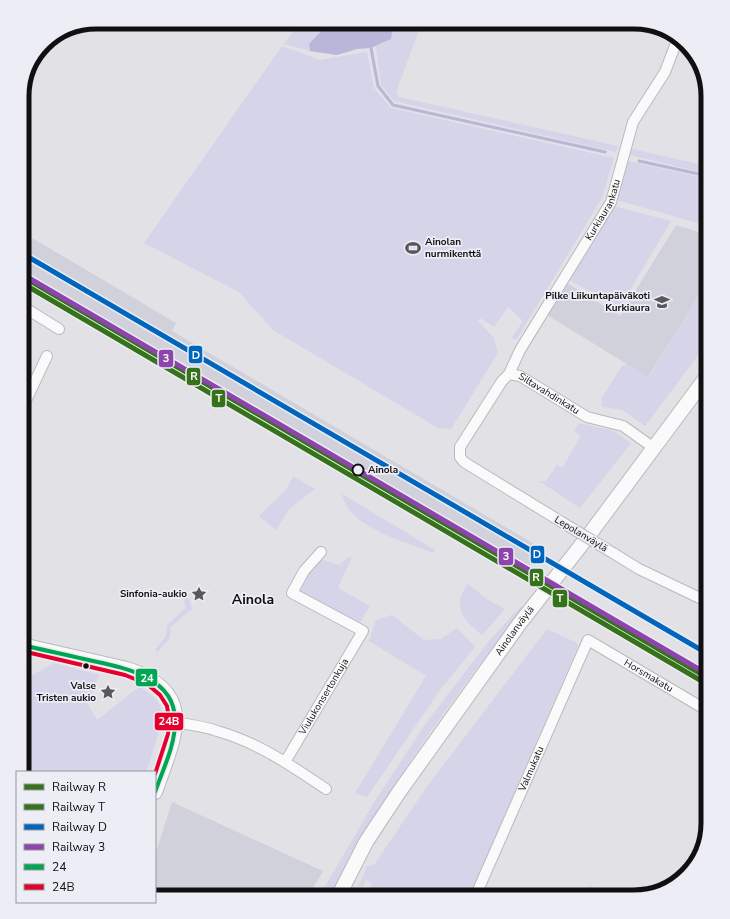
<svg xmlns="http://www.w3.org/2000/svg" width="730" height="919" font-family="'Nunito Sans',sans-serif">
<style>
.built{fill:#d1d1db}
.green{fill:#d5d4e9}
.water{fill:#b9b6da}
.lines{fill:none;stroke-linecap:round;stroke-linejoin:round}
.stream{stroke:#b9b6da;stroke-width:3}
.street-casing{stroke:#bababe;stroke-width:12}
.secondary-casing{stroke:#bababe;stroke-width:16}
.street{stroke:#fafafb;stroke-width:10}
.secondary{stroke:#fafafb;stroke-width:14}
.street-bridge-casing{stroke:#bababe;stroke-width:12;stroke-linecap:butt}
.street-bridge{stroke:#fafafb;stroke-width:10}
.bus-1-casing{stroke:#ededf5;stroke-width:7}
.bus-2-casing{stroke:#ededf5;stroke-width:7}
.bus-1{stroke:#00a651;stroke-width:4}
.bus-2{stroke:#e4002b;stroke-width:4}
.rail-1-casing{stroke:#ededf5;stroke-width:8}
.rail-2-casing{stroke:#ededf5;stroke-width:8}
.rail-3-casing{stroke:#ededf5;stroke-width:8}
.rail-4-casing{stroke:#ededf5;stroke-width:8}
.rail-1{stroke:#357219;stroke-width:5}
.rail-2{stroke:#357219;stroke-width:5}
.rail-3{stroke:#0065bd;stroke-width:5}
.rail-4{stroke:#8e44ad;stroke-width:5}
.stop-dot{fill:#ededf5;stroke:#101012;stroke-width:2}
.bus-dot{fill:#101012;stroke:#ededf5;stroke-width:1.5}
.labels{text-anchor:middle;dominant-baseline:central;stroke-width:3.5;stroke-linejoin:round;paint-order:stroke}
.street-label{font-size:10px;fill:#101012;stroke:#ededf5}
.poi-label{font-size:10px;font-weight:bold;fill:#101012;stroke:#ededf5;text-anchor:end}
.stop-label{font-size:10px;font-weight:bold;fill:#101012;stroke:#ededf5;text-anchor:start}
.district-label{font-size:14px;font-weight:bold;fill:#101012;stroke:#ededf5}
.rim{fill:none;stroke:#101012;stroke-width:5}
.line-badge{stroke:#ededf5;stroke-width:1.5}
.badge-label{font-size:11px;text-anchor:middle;font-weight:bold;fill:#fff}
</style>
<rect width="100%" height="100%" fill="#e1e1e6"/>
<g class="built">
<path d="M676 225 701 233 708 237V281L648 377 547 315 567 283 620 316Z"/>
<path d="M22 232 176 323 172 331 541 548 523 575 22 283Z"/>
<path d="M172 802 323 871 308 897H155V855Z"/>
</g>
<g class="green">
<path d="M300 22H330L309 44 310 51 284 44Z"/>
<path d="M389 22H422L396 92 399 97 618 146 616 152 394 101 381 85 376 46 386 42 392 32Z"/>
<path d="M282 46 320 60 367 52 374 88 391 108 614 158 602 198 516 340 512 338 523 321 508 307 494 327 480 318 478 321 494 338 498 353 451 429 438 428 273 330 239 292 144 243Z"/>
<path d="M632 149 708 166V174L630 155Z"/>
<path d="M628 161 708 179V226L617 200Z"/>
<path d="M613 206 671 221 620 307 569 280Z"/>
<path d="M708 281V342L645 426 623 410 603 407 601 399 622 366 627 364 649 377Z"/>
<path d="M579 423 614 431 631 443 580 508 539 481H546L557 465 562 468 581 436 574 431Z"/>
<path d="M293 476 315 489 289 509 276 530 259 516 286 490Z"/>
<path d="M342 494 435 550 433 553C404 541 349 528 342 494Z"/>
<path d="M349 557H352L338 588 370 606 359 624 297 591 308 574 321 559 339 565Z"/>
<path d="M468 584 488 600 505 609 482 635C472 626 458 616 460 601 460 596 465 589 468 584Z"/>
<path d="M187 593 192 609 171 627 170 638 158 652 155 650 166 636 167 625 186 608 182 595Z"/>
<path d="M521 606 524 608 474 672 428 735 392 789 329 897H319L373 804 426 723 489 641Z"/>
<path d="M392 615 424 640 441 639 457 628 475 647 440 690 367 797 355 793 426 676 369 641 376 620Z"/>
<path d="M547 629 575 642 578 646 469 897H365L372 883 366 880 362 888 358 885 362 879 367 866 374 865 426 788Z"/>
<path d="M54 663 99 675 88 704 97 720 139 687C146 691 156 696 160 705 165 720 151 757 146 772H22V681Z"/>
<path d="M589 886 619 897H584Z"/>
</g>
<path class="water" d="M330 22H389L392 32 391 39 371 48 357 49 337 55 310 51 309 44Z"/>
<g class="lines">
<g class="stream">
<path d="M371 48 378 86 393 105 605 152"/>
<path d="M639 161 708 176"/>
<path d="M22 294 29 298"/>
</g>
<defs>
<g id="street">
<path d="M22 306 59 329"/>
<path id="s1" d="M509 374 520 376 587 417 623 426 654 448"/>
<path d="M22 409 47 356"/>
<path id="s2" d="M560 521 464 462 460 457V447L502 381 509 374 520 350 611 202 633 122 665 72 678 38"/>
<path d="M613 553 639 569 708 602"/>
<path d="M175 722C189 725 204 726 217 731 257 742 292 766 326 789"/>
<path id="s3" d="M285 762 363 631 292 593 304 571 321 552"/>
<path d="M624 896 627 897"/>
<path id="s4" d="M475 897 588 640 708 711"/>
</g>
<g id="secondary">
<path d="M22 645 127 669C199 693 174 737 155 792"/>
<path id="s5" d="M338 897 366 842 399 792 520 623 586 539 708 375"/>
</g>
</defs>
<use href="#street" class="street-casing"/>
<use href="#secondary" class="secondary-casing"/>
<use href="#street" class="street"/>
<use href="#secondary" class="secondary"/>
<defs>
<path id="street-bridge" d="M560 521 613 553"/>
</defs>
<use href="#street-bridge" class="street-bridge-casing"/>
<use href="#street-bridge" class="street-bridge"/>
<defs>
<path id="bus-1" d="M22 645C43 650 63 654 84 659 118 667 174 674 175 719 176 744 163 769 155 792"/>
<path id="bus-2" d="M22 651 125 675 147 684 160 695 167 706 169 719 168 734 155 774"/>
</defs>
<use href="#bus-1" class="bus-1-casing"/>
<use href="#bus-2" class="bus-2-casing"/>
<use href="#bus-1" class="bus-1"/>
<use href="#bus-2" class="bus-2"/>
<defs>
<path id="rail-1" d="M22 276 708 678"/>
<path id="rail-2" d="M22 283 705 683"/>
<path id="rail-3" d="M25 255 708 654"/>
<path id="rail-4" d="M22 274 702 671"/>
</defs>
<use href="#rail-1" class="rail-1-casing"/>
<use href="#rail-2" class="rail-2-casing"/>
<use href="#rail-3" class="rail-3-casing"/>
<use href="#rail-4" class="rail-4-casing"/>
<use href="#rail-1" class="rail-1"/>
<use href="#rail-2" class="rail-2"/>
<use href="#rail-3" class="rail-3"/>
<use href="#rail-4" class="rail-4"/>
</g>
<defs>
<symbol id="stadium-bare" viewBox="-9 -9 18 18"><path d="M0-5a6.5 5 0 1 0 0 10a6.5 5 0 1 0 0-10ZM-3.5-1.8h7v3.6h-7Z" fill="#59595c" stroke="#ededf5" stroke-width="2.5" paint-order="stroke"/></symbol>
<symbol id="school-bare" viewBox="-9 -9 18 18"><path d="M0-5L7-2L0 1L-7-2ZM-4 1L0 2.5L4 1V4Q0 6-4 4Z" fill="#59595c" stroke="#ededf5" stroke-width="2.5" paint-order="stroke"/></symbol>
<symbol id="sight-bare" viewBox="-9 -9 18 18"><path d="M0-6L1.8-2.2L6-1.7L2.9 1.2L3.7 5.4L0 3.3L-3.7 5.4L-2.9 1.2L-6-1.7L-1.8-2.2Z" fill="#59595c" stroke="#ededf5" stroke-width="2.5" paint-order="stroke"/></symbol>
</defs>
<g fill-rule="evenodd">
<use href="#stadium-bare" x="402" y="237" width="22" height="22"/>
<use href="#school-bare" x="651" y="291" width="22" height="22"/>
<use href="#sight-bare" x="188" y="583" width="22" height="22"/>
<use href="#sight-bare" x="97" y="681" width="22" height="22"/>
</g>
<circle class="stop-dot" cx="358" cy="470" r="5.5"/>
<circle class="bus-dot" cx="86" cy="666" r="3.5"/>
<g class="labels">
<g class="street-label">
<text stroke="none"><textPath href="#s2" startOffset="407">Kurkiaurankatu</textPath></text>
<text stroke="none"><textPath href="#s1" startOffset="45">Siltavahdinkatu</textPath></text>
<text transform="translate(581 534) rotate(31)">Lepolanväylä</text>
<text stroke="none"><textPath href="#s5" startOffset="320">Ainolanväylä</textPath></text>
<text stroke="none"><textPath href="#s4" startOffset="351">Horsmakatu</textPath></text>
<text stroke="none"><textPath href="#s3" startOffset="76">Viulukonsertonkuja</textPath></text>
<text stroke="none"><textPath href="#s4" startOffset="140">Valmukatu</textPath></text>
</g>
<g class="poi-label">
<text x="425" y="242" text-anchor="start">Ainolan<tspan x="425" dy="12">nurmikenttä</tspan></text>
<text x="650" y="296">Pilke Liikuntapäiväkoti<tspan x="650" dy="12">Kurkiaura</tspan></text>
<text x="187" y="594">Sinfonia-aukio</text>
<text x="96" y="686">Valse<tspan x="96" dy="12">Tristen aukio</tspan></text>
</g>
<g class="stop-label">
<text x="368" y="470">Ainola</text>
</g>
<g class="district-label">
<text x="253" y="599">Ainola</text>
</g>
</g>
<path d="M0 0H730V919H0ZM96 29H634A67 67 0 0 1 701 96V823A67 67 0 0 1 634 890H96A67 67 0 0 1 29 823V96A67 67 0 0 1 96 29Z" fill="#ededf5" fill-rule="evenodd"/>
<path class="rim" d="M96 29H634A67 67 0 0 1 701 96V823A67 67 0 0 1 634 890H96A67 67 0 0 1 29 823V96A67 67 0 0 1 96 29Z"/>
<g class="line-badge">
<rect x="188" y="345" width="15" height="19" rx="4" fill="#0065bd"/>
<rect x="158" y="349" width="16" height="19" rx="4" fill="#8e44ad"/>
<rect x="186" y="367" width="15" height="19" rx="4" fill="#357219"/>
<rect x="211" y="389" width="15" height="19" rx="4" fill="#357219"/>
<rect x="530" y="545" width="15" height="19" rx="4" fill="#0065bd"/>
<rect x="498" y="547" width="16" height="19" rx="4" fill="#8e44ad"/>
<rect x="529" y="568" width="15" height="19" rx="4" fill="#357219"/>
<rect x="552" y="589" width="16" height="19" rx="4" fill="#357219"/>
<rect x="135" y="668" width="23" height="19" rx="4" fill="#00a651"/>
<rect x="154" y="712" width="30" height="19" rx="4" fill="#e4002b"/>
</g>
<g class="badge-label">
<text x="196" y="359">D</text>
<text x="166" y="362">3</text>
<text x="194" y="380">R</text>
<text x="219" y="402">T</text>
<text x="537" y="558">D</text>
<text x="506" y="560">3</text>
<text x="536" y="581">R</text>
<text x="560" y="602">T</text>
<text x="147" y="682">24</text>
<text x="169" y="725">24B</text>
</g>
<rect x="16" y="771" width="140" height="132" fill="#ededf5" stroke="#95959a"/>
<rect x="24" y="784" width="20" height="6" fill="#357219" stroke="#95959a"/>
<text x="52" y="791" font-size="12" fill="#101012">Railway R</text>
<rect x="24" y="804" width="20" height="6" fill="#357219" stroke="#95959a"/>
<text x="52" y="811" font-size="12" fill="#101012">Railway T</text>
<rect x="24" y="824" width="20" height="6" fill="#0065bd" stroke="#95959a"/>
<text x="52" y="831" font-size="12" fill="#101012">Railway D</text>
<rect x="24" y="844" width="20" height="6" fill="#8e44ad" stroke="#95959a"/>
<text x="52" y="851" font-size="12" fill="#101012">Railway 3</text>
<rect x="24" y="864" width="20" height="6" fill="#00a651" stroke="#95959a"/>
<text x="52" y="871" font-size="12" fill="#101012">24</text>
<rect x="24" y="884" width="20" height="6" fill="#e4002b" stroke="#95959a"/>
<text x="52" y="891" font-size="12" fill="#101012">24B</text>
</svg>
